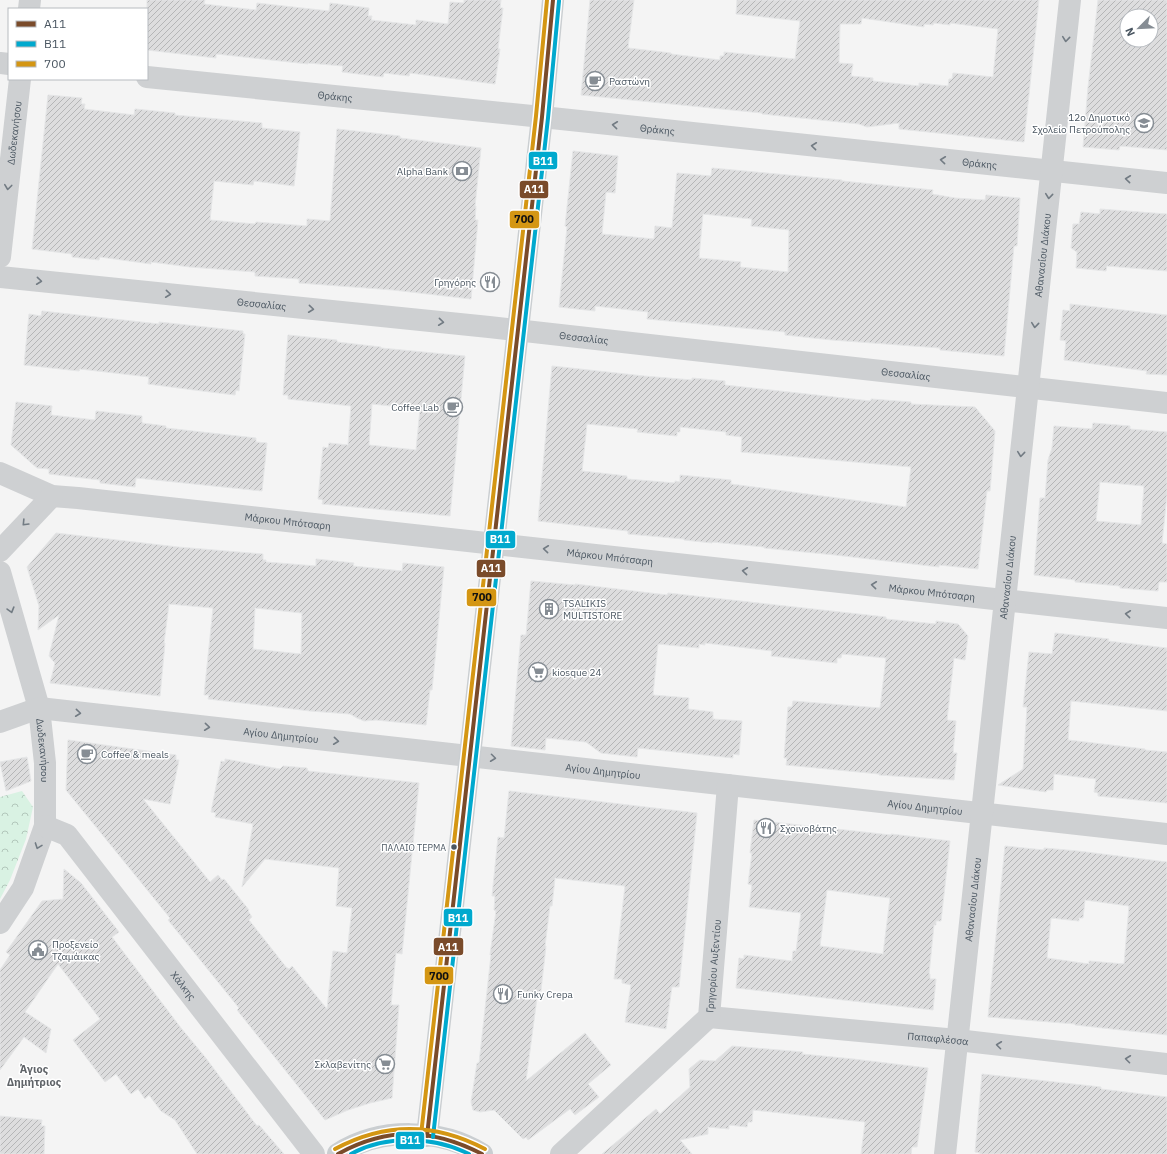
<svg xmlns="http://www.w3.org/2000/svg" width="1167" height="1154" font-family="'IBM Plex Sans',sans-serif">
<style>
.park{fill:url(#park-crowns)}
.building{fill:url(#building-hatch);stroke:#e5e6e7;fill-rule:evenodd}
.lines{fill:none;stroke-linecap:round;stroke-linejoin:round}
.minor{stroke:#ced0d2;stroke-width:22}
.major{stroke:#caced1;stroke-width:22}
.bus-1-casing{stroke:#fff;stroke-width:7}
.bus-2-casing{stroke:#fff;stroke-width:7}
.bus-3-casing{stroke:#fff;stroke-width:7}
.bus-1{stroke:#7a4b2a;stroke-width:4}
.bus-2{stroke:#00a9ce;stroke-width:4}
.bus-3{stroke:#d49613;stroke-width:4}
.oneway{stroke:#727b83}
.bus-dot{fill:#4a5661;stroke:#fff;stroke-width:1.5}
.labels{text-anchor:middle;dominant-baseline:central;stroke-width:3;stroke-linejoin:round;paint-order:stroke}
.bus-label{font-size:9px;fill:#4a5661;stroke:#fff;text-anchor:end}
.poi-label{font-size:10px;fill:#4a5661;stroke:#fff;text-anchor:start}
.street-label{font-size:10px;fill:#4a5661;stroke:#fff}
.neighbourhood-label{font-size:11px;font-weight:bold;fill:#5f6368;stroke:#fff}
.line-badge{stroke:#fff;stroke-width:1.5}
.badge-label{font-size:11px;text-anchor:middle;font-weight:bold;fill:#fff}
.pale-badge-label{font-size:11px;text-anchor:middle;font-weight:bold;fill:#111}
</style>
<defs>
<pattern id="park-crowns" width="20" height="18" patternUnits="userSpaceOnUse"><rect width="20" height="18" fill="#d9f2e3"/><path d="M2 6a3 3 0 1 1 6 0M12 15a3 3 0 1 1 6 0" fill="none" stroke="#b2c7bb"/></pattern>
<pattern id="building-hatch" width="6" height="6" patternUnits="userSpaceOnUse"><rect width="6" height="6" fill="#ddddde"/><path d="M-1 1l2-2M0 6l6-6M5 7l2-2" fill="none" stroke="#b5b6b7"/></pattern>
</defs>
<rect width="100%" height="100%" fill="#f4f4f4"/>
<path class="park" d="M22 791 33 807 26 839 10 880 0 899V797Z"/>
<g class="building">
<path d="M147 0H205L204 4 256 10 257 3 329 11 330 3 369 8 368 16H372L371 20 416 25V20L448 24 450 2 464 3V0H501L500 8H503L498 49H500L495 84 410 73 409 76 384 73 383 77 342 72 343 66 308 63V64L216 54V58L147 50Z"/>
<path d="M590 0H634L628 48 671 53V54L720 60V56H724V52L795 59 800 21 736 14 737 0H1039L1024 142 899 129V123L867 127 859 124 762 114V113L581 95ZM862 18 924 27V24L933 25 934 23 950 25V23L998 29 993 77 953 73 952 79H949L948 86 919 83V86L873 81V78L851 76 853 64 839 63 840 24H861Z"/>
<path d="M1098 0H1167V150L1120 146 1119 150 1083 147 1088 87ZM1127 16H1151V40H1127Z"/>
<path d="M48 95 82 98 81 104H85L84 109 134 115 135 109 175 113V115L262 123V128L300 132 294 186 254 181 253 185 214 181 210 220 255 224 256 222 307 226V219L330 221 337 129 400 136V138L481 148 475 206H476L475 220H478L471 299 393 290 299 283V279L255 276V272L190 267 151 262V264L100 257 99 260 72 257V254L32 249Z"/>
<path d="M573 151 618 156 615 193 606 192 602 234 654 239 655 226 672 228 677 173 711 176 712 168 842 180V181L933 190 932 194 955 198 985 200 986 195 1020 198 1017 246H1014L1004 356 940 350V348L832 340 785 335V332L647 319 648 312 595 306V311L559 307 567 227 565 226ZM703 214 752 219 751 226 789 230 788 272 740 267 741 262 699 258Z"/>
<path d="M1100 209 1167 214V271L1107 266 1106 271 1076 268 1077 252 1071 248 1073 224H1079L1081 212 1100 214Z"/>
<path d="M1070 304 1167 315V375L1146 374 1147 371 1064 360 1066 341 1060 340 1063 310 1070 311Z"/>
<path d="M42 311 159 324V322L243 331V334H245L239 391 236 390 235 395 194 390 148 384 149 377 80 369 79 371 24 365 29 314 41 316Z"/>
<path d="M288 335 337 340V342L381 347V348L465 356 450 516 322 504 323 500 318 499 323 447 328 448 329 443 348 445 351 406 288 399V395H283ZM372 404 420 409 416 450 369 445Z"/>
<path d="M552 366 644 376 692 380V378L725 381V385L871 401V399L911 402V404L975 407 995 431 990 491H987L978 569 939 565V567L835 555 764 548V547L712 542V543L684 540V539L628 534V531L538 521ZM587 424 638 429 637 432 677 436V432H680V427L726 432V435L742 437 741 452 911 467 906 507 731 484V480L680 475V482L675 481V483L627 479V476L582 471Z"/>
<path d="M16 402 52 406 51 415 95 420 96 411 142 416V423L166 426V428L256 438V442L267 443 262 491 136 478 135 487 100 483V480L49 474V469L37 468 11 445Z"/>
<path d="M1093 423 1130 426V429L1167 432V495L1162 543 1167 544V582H1159L1158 591 1120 588V586L1075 582V580L1034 575 1040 498H1045L1048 460 1052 448 1054 426 1092 429ZM1100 482 1144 486 1141 525 1096 521Z"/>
<path d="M56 533 178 547 263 554V560H266V562L316 566V559L354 563 353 566 402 571 403 563 444 567 432 690H430L426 725 376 720 364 721 357 718 350 714 310 711 208 699 209 695H204L213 608 169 604 164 643H165L160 696 50 683 55 663 49 656 59 615 38 630 39 606 27 567ZM255 608 302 613 301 654 253 649Z"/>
<path d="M531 581 575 585V584L667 595 668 593 713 598 886 617V619L936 624V621L958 624 968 636 965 660 954 658 947 720 956 721 953 753H957L954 780 879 775V774L786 765 787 758H784L788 707H792L793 701 880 708 886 658 842 654 841 658H837V663L771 656 772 651 705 643V645L699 644V648L658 644 653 695 689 698 688 709 713 712V719L742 721 739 755 733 754V758L638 748 637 757 601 753 586 742 546 738 545 750 511 746 521 635H526Z"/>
<path d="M1055 633 1109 639 1108 641 1167 648V711L1071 701 1068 740 1145 749V750L1167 752V803L1098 796V793L1094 792 1096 779 1054 774 1053 790H1047L1046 792 998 785 1023 769 1027 707H1023L1029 652 1052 654Z"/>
<path d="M68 740 176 755V760H179L170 804 143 799 210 882 218 875 222 880 224 879 249 910 248 911 252 917 249 920 286 967 289 969 292 966 327 1009 333 951 347 953 352 908 336 906 339 868 265 859 242 887 253 824 215 817 216 813 211 812 221 761 225 762V759L280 769 283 766 307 768 308 771 419 783 402 954 396 953 391 1005H399L392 1098 370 1103 348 1110 325 1120 237 1010 239 1008 168 920 170 918 66 790Z"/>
<path d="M27 757 31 781 6 791 0 762Z"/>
<path d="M509 791 697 813 679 987H672L666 1029 625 1022 631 985 622 983V979H614L625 886 555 878 552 906H550L545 946H546L540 999 537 998 526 1081 585 1033 611 1065 588 1084 599 1097 575 1115 570 1109 528 1140 526 1137 523 1139 494 1110 480 1112 473 1110 471 1102 477 1063H479L491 955H490L496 911 494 910 495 896H492L498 837 504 838Z"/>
<path d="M754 820 891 835V834L950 841 941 921H936V925H934L929 974H930V979H936L933 1010 736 988 739 958 744 959V955L792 961 793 951H796L801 913 749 907 752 885 748 884 752 853H750ZM827 890 890 898 883 954 820 946Z"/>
<path d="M1005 846 1044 850V848L1078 851 1167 862V1035L1075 1025V1024L988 1017ZM1085 900 1129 906 1124 964 1089 961V964L1047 958 1051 918 1079 921V918H1083Z"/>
<path d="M64 869 81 883 119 932 112 937 181 1028 205 1057 257 1126 259 1125 284 1154H197L175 1120 161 1111 149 1095 145 1099 138 1089 131 1094 116 1074 105 1082 73 1040 100 1019 58 964 25 1012 51 1029 46 1053 24 1037 0 1070V970L10 955 6 952 42 901 63 899Z"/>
<path d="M732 1046 803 1052 802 1054 853 1059 928 1068 917 1147H912L911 1154H861L865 1122 753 1110 752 1122H748L747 1127 729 1125V1129L708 1127V1134L680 1140 692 1154H602L656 1109 660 1114 690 1087 689 1069 700 1060 715 1061Z"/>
<path d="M982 1074 1101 1087V1089L1167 1097V1154H980V1153L975 1152Z"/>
<path d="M0 1116 42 1120 41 1126H45L44 1154H0Z"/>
</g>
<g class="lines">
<g class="minor">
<path d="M29 9 30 0"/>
<path d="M0 63 9 64"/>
<path id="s1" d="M147 77 542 117 1167 183"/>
<path id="s2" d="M0 257 20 79"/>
<path id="s3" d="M0 277 489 327 1167 403"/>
<path id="s4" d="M0 473 52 496 78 498 1167 618"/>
<path d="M0 551 52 496"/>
<path id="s5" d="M0 572 39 708 45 763V826L23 888 0 923"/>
<path id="s6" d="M0 722 39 708 1167 834"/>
<path id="s7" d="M45 826 67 835 314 1154"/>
<path id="s8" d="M709 1017 957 1040 1167 1064"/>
<path id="s9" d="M561 1154 709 1017 728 785"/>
<path id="s10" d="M945 1154 1070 0"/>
</g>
<g class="major">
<path d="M427 1136 542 117 553 0"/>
<path d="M338 1154C379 1127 441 1128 482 1154"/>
</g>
<defs>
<g id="bus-1">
<path d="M427 1136 542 117 553 0"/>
<path d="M338 1154C387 1127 433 1128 482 1154"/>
</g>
<g id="bus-2">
<path d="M433 1137 548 118 559 1"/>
<path d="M351 1154C386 1135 434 1136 469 1154"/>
</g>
<g id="bus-3">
<path d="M421 1135 536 116 547 0"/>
<path d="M335 1149C385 1122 434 1122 485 1149"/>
</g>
</defs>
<use href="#bus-1" class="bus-1-casing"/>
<use href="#bus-2" class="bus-2-casing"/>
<use href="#bus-3" class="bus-3-casing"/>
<use href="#bus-1" class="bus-1"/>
<use href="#bus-2" class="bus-2"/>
<use href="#bus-3" class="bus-3"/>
</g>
<defs><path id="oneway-chevron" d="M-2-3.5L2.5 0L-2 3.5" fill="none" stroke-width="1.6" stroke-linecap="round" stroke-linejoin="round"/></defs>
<g class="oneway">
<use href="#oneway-chevron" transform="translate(1066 39) rotate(96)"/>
<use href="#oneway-chevron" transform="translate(615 125) rotate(-174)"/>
<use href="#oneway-chevron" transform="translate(814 146) rotate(-174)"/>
<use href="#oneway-chevron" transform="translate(943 160) rotate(-174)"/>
<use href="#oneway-chevron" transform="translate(1128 179) rotate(-174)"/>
<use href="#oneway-chevron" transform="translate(8 187) rotate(97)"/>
<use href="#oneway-chevron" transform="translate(1049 196) rotate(96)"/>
<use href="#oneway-chevron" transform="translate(39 281) rotate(6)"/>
<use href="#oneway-chevron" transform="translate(168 294) rotate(6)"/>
<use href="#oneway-chevron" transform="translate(311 309) rotate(6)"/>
<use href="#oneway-chevron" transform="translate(441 322) rotate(6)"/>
<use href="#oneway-chevron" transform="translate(1035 325) rotate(96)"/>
<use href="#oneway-chevron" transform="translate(1021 454) rotate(96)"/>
<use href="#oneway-chevron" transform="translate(25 523) rotate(134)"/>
<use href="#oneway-chevron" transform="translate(546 549) rotate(-174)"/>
<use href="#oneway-chevron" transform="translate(745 571) rotate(-174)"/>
<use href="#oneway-chevron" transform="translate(874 585) rotate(-174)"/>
<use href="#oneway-chevron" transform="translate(11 610) rotate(74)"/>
<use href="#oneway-chevron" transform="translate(1128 614) rotate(-174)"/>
<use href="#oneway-chevron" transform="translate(78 713) rotate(6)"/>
<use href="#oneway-chevron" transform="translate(207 727) rotate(6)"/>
<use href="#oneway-chevron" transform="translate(336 741) rotate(6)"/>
<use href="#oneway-chevron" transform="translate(493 758) rotate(7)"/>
<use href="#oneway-chevron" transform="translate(38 846) rotate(110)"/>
<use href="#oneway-chevron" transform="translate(999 1045) rotate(-173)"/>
<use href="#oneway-chevron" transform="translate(1128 1059) rotate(-173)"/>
</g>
<defs>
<symbol id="cafe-ring" viewBox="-11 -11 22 22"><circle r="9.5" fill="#fff" stroke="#868d94" stroke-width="1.5"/><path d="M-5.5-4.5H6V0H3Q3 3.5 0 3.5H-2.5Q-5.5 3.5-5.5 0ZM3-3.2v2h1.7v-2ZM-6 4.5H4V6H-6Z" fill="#868d94"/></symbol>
<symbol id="school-ring" viewBox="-11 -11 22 22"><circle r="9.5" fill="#fff" stroke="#868d94" stroke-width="1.5"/><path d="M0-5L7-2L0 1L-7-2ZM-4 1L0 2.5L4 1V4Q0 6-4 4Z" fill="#868d94"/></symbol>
<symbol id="bank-ring" viewBox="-11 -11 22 22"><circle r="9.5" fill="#fff" stroke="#868d94" stroke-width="1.5"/><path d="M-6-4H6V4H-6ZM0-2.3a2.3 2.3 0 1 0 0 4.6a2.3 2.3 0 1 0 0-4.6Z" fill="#868d94"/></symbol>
<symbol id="restaurant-ring" viewBox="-11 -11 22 22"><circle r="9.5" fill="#fff" stroke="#868d94" stroke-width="1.5"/><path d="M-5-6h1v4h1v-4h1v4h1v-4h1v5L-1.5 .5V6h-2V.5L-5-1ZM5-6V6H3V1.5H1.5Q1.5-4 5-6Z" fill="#868d94"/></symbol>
<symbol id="building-ring" viewBox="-11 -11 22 22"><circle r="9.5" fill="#fff" stroke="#868d94" stroke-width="1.5"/><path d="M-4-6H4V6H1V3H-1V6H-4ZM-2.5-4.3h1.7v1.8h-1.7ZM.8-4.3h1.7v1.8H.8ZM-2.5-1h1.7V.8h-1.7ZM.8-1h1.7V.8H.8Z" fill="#868d94"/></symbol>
<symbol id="supermarket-ring" viewBox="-11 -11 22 22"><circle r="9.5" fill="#fff" stroke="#868d94" stroke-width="1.5"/><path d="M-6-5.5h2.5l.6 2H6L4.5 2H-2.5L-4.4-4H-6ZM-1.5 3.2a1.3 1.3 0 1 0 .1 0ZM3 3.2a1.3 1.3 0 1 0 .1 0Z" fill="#868d94"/></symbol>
<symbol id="civic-ring" viewBox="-11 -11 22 22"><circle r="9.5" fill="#fff" stroke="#868d94" stroke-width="1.5"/><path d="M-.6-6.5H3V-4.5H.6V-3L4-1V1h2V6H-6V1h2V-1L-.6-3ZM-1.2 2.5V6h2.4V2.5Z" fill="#868d94"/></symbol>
</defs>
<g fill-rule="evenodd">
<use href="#cafe-ring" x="584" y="70" width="22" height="22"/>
<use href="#school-ring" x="1133" y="112" width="22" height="22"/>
<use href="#bank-ring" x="451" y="160" width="22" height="22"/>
<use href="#restaurant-ring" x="479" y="271" width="22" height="22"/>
<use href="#cafe-ring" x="442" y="396" width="22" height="22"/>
<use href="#building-ring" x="538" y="598" width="22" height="22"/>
<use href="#supermarket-ring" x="527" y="661" width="22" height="22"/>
<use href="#cafe-ring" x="76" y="743" width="22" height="22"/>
<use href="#restaurant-ring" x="755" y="817" width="22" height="22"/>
<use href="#civic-ring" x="27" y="939" width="22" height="22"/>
<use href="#restaurant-ring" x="492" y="983" width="22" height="22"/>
<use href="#supermarket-ring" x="374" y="1053" width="22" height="22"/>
</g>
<circle class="bus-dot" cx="454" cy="847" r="3.5"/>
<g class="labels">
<g class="bus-label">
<text x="446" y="847">ΠΑΛΑΙΟ ΤΕΡΜΑ</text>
</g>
<g class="poi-label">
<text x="609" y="81">Ραστώνη</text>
<text x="1130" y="117" text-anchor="end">12o Δημοτικό<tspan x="1130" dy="12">Σχολείο Πετρούπολης</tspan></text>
<text x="448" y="171" text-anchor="end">Alpha Bank</text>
<text x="476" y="282" text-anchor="end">Γρηγόρης</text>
<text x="439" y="407" text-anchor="end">Coffee Lab</text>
<text x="563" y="603">TSALIKIS<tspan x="563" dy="12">MULTISTORE</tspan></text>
<text x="552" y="672">kiosque 24</text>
<text x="101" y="754">Coffee &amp; meals</text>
<text x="780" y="828">Σχοινοβάτης</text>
<text x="52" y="944">Προξενείο<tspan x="52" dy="12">Τζαμάικας</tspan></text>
<text x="517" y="994">Funky Crepa</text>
<text x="371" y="1064" text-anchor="end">Σκλαβενίτης</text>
</g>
<g class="street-label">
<text stroke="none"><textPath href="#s1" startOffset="189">Θράκης</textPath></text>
<text stroke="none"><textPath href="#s1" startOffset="513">Θράκης</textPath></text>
<text stroke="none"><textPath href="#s2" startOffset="125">Δωδεκανήσου</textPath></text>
<text stroke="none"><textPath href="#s1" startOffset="837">Θράκης</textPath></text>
<text stroke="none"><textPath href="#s10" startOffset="904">Αθανασίου Διάκου</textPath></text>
<text stroke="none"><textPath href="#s3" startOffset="263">Θεσσαλίας</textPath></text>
<text stroke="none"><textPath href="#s3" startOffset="587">Θεσσαλίας</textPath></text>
<text stroke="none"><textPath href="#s3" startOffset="911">Θεσσαλίας</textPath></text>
<text stroke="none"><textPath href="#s4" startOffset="294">Μάρκου Μπότσαρη</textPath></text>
<text stroke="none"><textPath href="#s4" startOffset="618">Μάρκου Μπότσαρη</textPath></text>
<text stroke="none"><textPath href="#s10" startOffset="580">Αθανασίου Διάκου</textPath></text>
<text stroke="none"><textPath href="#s4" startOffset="942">Μάρκου Μπότσαρη</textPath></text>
<text stroke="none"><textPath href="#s6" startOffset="285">Αγίου Δημητρίου</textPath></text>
<text stroke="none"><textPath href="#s5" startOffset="184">Δωδεκανήσου</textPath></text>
<text stroke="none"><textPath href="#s6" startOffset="609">Αγίου Δημητρίου</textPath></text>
<text stroke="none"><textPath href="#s6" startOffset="933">Αγίου Δημητρίου</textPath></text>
<text stroke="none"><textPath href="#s10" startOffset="256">Αθανασίου Διάκου</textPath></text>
<text stroke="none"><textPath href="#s9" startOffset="253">Γρηγορίου Αυξεντίου</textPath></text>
<text stroke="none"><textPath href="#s7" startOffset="214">Χάλκης</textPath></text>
<text stroke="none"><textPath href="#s8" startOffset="230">Παπαφλέσσα</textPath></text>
</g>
<g class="neighbourhood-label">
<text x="34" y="1069">Άγιος<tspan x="34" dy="13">Δημήτριος</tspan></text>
</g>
</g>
<g class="line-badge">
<rect x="528" y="151" width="30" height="19" rx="4" fill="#00a9ce"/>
<rect x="519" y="180" width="30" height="19" rx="4" fill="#7a4b2a"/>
<rect x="509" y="210" width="31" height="19" rx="4" fill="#d49613"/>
<rect x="485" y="530" width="31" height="19" rx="4" fill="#00a9ce"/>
<rect x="476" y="559" width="30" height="19" rx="4" fill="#7a4b2a"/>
<rect x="466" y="588" width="31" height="19" rx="4" fill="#d49613"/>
<rect x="443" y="908" width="30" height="19" rx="4" fill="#00a9ce"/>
<rect x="433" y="937" width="31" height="19" rx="4" fill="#7a4b2a"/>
<rect x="424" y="966" width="30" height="19" rx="4" fill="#d49613"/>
<rect x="395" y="1131" width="30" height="19" rx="4" fill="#00a9ce"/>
</g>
<g class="badge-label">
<text x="543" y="165">Β11</text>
<text x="534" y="193">Α11</text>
<text x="500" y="543">Β11</text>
<text x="491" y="572">Α11</text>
<text x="458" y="922">Β11</text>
<text x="448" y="951">Α11</text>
<text x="410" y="1144">Β11</text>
</g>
<g class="pale-badge-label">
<text x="524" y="223">700</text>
<text x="482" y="601">700</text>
<text x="439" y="980">700</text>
</g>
<rect x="8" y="8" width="140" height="72" fill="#ffffff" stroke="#b7bbc0"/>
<rect x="16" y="21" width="20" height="6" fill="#7a4b2a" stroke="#b7bbc0"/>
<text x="44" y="28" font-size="12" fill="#4a5661">Α11</text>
<rect x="16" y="41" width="20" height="6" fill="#00a9ce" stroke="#b7bbc0"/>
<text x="44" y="48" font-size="12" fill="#4a5661">Β11</text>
<rect x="16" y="61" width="20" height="6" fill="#d49613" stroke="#b7bbc0"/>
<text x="44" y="68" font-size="12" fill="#4a5661">700</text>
<g transform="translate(1139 28) rotate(246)"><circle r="19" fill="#ffffff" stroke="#b7bbc0"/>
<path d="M0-3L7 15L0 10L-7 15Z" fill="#868d94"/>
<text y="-6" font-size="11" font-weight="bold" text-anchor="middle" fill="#4a5661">N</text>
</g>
</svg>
